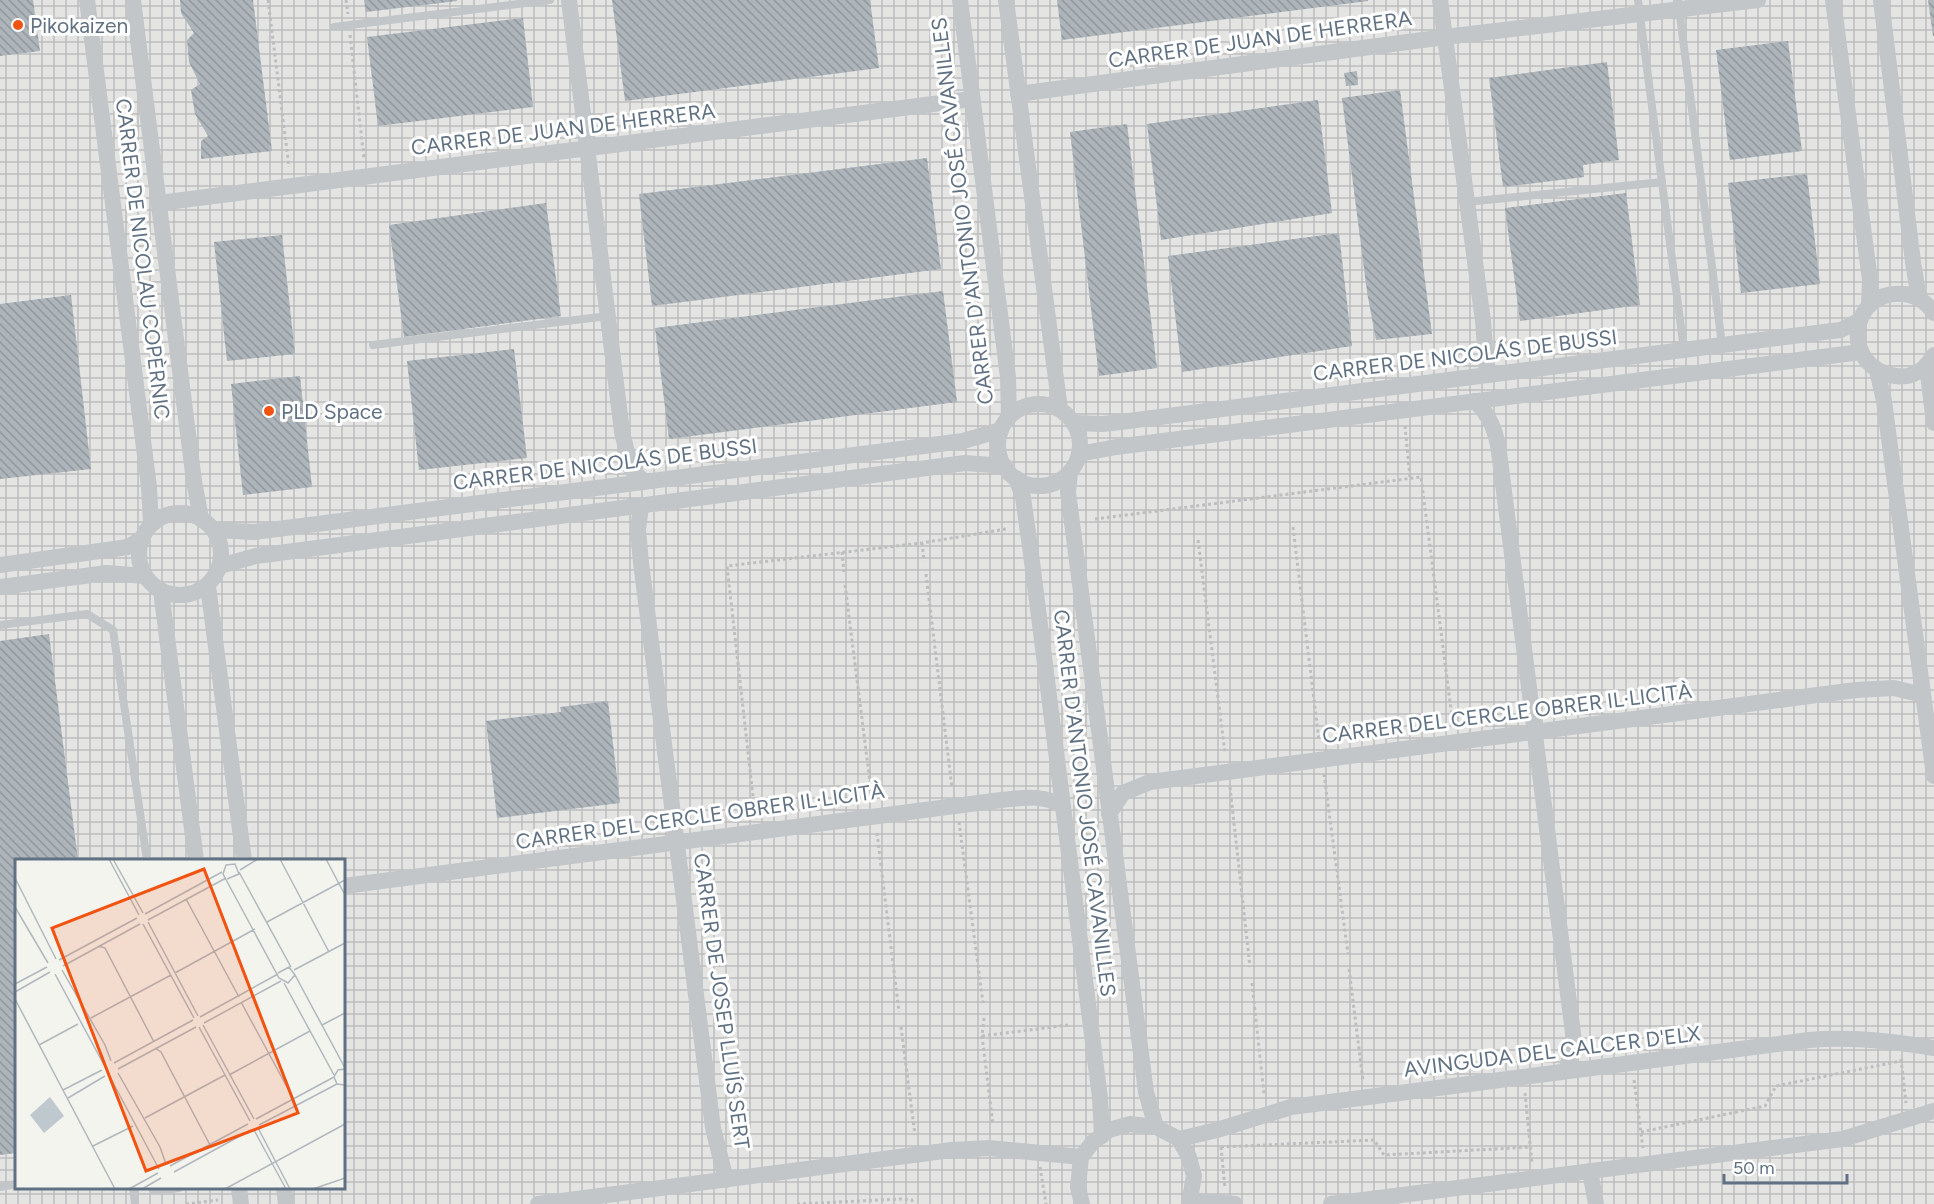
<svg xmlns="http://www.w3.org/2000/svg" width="1934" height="1204" font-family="Figtree,sans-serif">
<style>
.industrial{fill:url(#industrial-grid);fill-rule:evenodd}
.building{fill:url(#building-back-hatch)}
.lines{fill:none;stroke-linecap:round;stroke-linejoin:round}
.path{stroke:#bcbec0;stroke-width:3;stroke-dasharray:3 3;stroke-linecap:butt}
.lane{stroke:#c2c6c9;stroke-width:8}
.street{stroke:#c2c6c9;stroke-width:16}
.poi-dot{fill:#f25311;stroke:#fff;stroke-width:2}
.labels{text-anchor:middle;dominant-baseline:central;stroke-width:6;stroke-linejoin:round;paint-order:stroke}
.poi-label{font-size:21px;fill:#607183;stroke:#fff;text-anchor:start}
.street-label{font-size:21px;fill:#607183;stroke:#fff}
.inset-road{fill:none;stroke:#b0b8be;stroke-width:1.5}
.view{fill:#f25311;fill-opacity:0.15;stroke:#f25311;stroke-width:3}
.inset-edge{fill:none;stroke:#607183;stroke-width:3}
</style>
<defs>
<pattern id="industrial-grid" width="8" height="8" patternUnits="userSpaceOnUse" patternTransform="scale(1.5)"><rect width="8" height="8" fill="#e4e5e3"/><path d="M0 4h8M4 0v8" fill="none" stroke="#bcbebd"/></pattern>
<pattern id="building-back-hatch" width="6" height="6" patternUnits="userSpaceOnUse" patternTransform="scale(1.5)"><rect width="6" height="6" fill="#adb4ba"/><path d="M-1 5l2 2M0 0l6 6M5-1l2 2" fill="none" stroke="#90979d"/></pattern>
</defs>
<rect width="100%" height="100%" fill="#f4f4ef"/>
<path class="industrial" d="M0 0H1934V1204H0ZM16 860H344V1188H16Z"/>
<g class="building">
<path d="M0 0H33L40 51 0 56Z"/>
<path d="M180 0H253L272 151 201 159V141L208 136 195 114 191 90 200 84 189 62 187 40 194 33 181 13Z"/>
<path d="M364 0H457V1L366 12Z"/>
<path d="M612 0H870L879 68 625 101Z"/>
<path d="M1057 0H1368V1L1062 40Z"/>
<path d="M1928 0H1934V36H1933Z"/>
<path d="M523 18 533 107 378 126 367 37Z"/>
<path d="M1788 41 1802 151 1730 160 1716 50Z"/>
<path d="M1607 62 1619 160 1583 165 1584 177 1503 187 1489 78Z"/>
<path d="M1357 71 1358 85 1346 86 1344 73Z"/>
<path d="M1400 90 1432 334 1376 340 1367 292 1342 98Z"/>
<path d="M1318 100 1332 213 1161 240 1147 124Z"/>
<path d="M1127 124 1157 368 1099 376 1070 132Z"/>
<path d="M927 158 941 269 652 306 639 194Z"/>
<path d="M1807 174 1820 284 1741 293 1728 183Z"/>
<path d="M1626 193 1640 305 1520 321 1505 208Z"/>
<path d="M546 203 561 316 404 337 389 225Z"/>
<path d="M1339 233 1352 346 1182 372 1168 256Z"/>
<path d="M282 235 295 354 227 361 214 242Z"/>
<path d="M943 291 957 402 669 439 655 328Z"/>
<path d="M71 295 91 469 0 479V304Z"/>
<path d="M514 349 527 458 419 470 407 361Z"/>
<path d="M300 376 312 487 243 495 231 384Z"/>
<path d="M49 634 78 860H16V1153L0 1155V641Z"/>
<path d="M608 701 620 803 497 818 486 721 561 712 560 707Z"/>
</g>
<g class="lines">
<g class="path">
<path d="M268 0 289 167"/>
<path d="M346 0 348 14"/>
<path d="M350 35 364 159"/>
<path d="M1405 426 1410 478"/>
<path d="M1095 519 1421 477 1452 717"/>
<path d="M1293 527 1319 741"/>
<path d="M1198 540 1225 753"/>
<path d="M922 543 924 561"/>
<path d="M842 552 844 572"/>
<path d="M926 574 952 788"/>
<path d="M845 585 872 798"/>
<path d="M1324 774 1348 954"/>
<path d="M1230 787 1250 967"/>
<path d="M755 814 727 566 922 543 1006 529"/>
<path d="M959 822 983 1003"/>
<path d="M877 833 899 1012"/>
<path d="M1349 969 1363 1081"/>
<path d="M1252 983 1264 1094"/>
<path d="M984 1018 982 1036 993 1125"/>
<path d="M901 1027 915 1135"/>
<path d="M982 1036 1068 1025"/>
<path d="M1901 1059 1906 1103"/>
<path d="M1634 1080 1643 1148"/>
<path d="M1525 1093 1532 1164"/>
<path d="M1641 1132 1765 1106 1776 1086 1901 1061"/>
<path d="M1221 1147 1374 1140 1384 1155 1531 1147"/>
<path d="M1221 1147 1225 1188"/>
<path d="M1040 1167 1046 1204"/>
<path d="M186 1204 218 1200"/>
<path d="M797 1204 901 1199 912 1200 913 1204"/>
</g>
<g class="lane">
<path d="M1638 0 1684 350"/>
<path d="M1678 0 1722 345"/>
<path d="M334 27 550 0"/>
<path d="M1467 202 1662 182"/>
<path d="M373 345 608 316"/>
<path d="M0 625 87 614 113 630 147 860"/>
<path d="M0 1187 16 1184"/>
<path d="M133 1188 135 1204"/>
<path d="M154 1188V1191L179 1188"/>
</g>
<g class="street">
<path d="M87 0 149 487 151 524"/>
<path d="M133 0 194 481 201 519"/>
<path d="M569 0 622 432 631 469 644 482"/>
<path d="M960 0 1008 377 1009 417"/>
<path d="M1006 0 1060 409"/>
<path d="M1440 0 1483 321 1487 375"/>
<path d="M1833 0 1870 280 1869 305"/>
<path d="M1881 0 1913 262 1919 299"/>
<path d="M1018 94 1445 37 1758 0"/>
<path d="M159 203 972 99"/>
<path d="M1934 313C1926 302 1918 296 1904 294 1849 288 1839 368 1896 376 1913 379 1926 368 1934 355"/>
<path d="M1927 366 1934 423"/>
<path d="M1877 370 1884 401 1934 776"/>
<path d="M1475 401C1490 416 1496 431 1499 452L1574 1041 1566 1071"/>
<circle cx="1039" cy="445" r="41"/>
<path d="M1073 423 1102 424 1113 423 1824 332 1841 330 1860 320"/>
<path d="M1079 454 1116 447 1861 352"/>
<path d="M1070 473 1068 492 1146 1092 1156 1127"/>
<path d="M1016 478 1023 497 1031 554 1100 1098 1102 1136"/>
<path d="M641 507 638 529 641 563 713 1128 726 1180"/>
<circle cx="180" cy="554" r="41"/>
<path d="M214 530 254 532 963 441 1001 430"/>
<path d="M0 565 128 547 141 539"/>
<path d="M220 566 256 556 965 463 1005 466"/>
<path d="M208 586 244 860"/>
<path d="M0 587 107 573 144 576"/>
<path d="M161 591 196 860"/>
<path d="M1109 814 1123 793 1150 782 1856 690 1894 688 1923 695"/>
<path d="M344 886 1001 800C1021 798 1044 794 1062 806"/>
<path d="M1179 1139 1217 1130 1291 1107 1809 1040C1850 1036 1893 1041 1934 1048"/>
<path d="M1590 1171 1596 1204"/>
<path d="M239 1188 241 1204"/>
<path d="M284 1188 286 1204"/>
<path d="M1191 1200 1235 1204"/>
<path d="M538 1204 952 1150 989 1148 1081 1157"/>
<path d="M1082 1204 1078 1187 1081 1157 1093 1142 1109 1130 1130 1124 1156 1127 1179 1139 1189 1157 1194 1176 1189 1204"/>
<path d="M1331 1204 1843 1139 1934 1111"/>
</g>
</g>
<g class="poi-dot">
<circle cx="18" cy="25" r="6"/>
<circle cx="269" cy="411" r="6"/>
</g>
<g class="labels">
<g class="poi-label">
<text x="30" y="25">Pikokaizen</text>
<text x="281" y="411">PLD Space</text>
</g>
<g class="street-label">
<text transform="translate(1260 39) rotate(-8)">CARRER DE JUAN DE HERRERA</text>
<text transform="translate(563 129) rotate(-7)">CARRER DE JUAN DE HERRERA</text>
<text transform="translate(962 211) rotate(-97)">CARRER D'ANTONIO JOSÉ CAVANILLES</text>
<text transform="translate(143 259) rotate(83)">CARRER DE NICOLAU COPÈRNIC</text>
<text transform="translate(1465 355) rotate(-7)">CARRER DE NICOLÁS DE BUSSI</text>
<text transform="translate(605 464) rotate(-7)">CARRER DE NICOLÁS DE BUSSI</text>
<text transform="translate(1507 713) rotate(-7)">CARRER DEL CERCLE OBRER IL·LICITÀ</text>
<text transform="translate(1085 803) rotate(83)">CARRER D'ANTONIO JOSÉ CAVANILLES</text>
<text transform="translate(700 816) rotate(-8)">CARRER DEL CERCLE OBRER IL·LICITÀ</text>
<text transform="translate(722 1001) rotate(82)">CARRER DE JOSEP LLUÍS SERT</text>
<text transform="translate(1552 1051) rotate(-7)">AVINGUDA DEL CALCER D'ELX</text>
</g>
</g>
<g transform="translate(15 859)">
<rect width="330" height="330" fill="#f4f4ef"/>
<path d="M35 238 49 257 29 274 15 256Z" fill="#bec8ce"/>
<path class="inset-road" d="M94 0 124 56M98 0 128 54M265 0 314 93M311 0 330 36M225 11 243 0M224 13 276 108M0 19 41 100M212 20 224 15 220 5 211 6 208 15 264 119 273 124 280 116 274 108 263 114M171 40 224 138M0 48 33 104M130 55 207 13M133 61 211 19M133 63 183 157M252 63 330 21M128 65 179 159M84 87 90 89 139 183M44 101 122 59M48 107 125 65M47 111 90 186 96 202M279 111 330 84M160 114 240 70M40 115 89 206M280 116 330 209M269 124 319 216M0 125 32 108M0 133 35 113M0 140 100 330M226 143 279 241M185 158 263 115M76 159 156 116M189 164 266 122M188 166 239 260M307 166 330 154M184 168 235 262M24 186 63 165M140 189 146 193 195 286M99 204 178 161M103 210 181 168M330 210 323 211 319 218 322 225 330 226M103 214 145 288 151 305M214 216 295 172M95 218 144 310M48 231 87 211M53 239 90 217M130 259 210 216M241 260 319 218M244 266 322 225M243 269 275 330M239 271 271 330M78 287 118 267M155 307 233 265M159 313 236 271M114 330 143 314M127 330 146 319M210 330 330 265M298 330 330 319"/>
<path class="view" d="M189 10 283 254 131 312 37 69Z"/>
<rect width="330" height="330" class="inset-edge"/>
</g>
<path d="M1724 1174v9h123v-9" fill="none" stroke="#607183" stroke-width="3"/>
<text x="1733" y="1174" font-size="18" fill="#607183" stroke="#ffffff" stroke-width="4.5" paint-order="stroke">50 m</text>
</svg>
